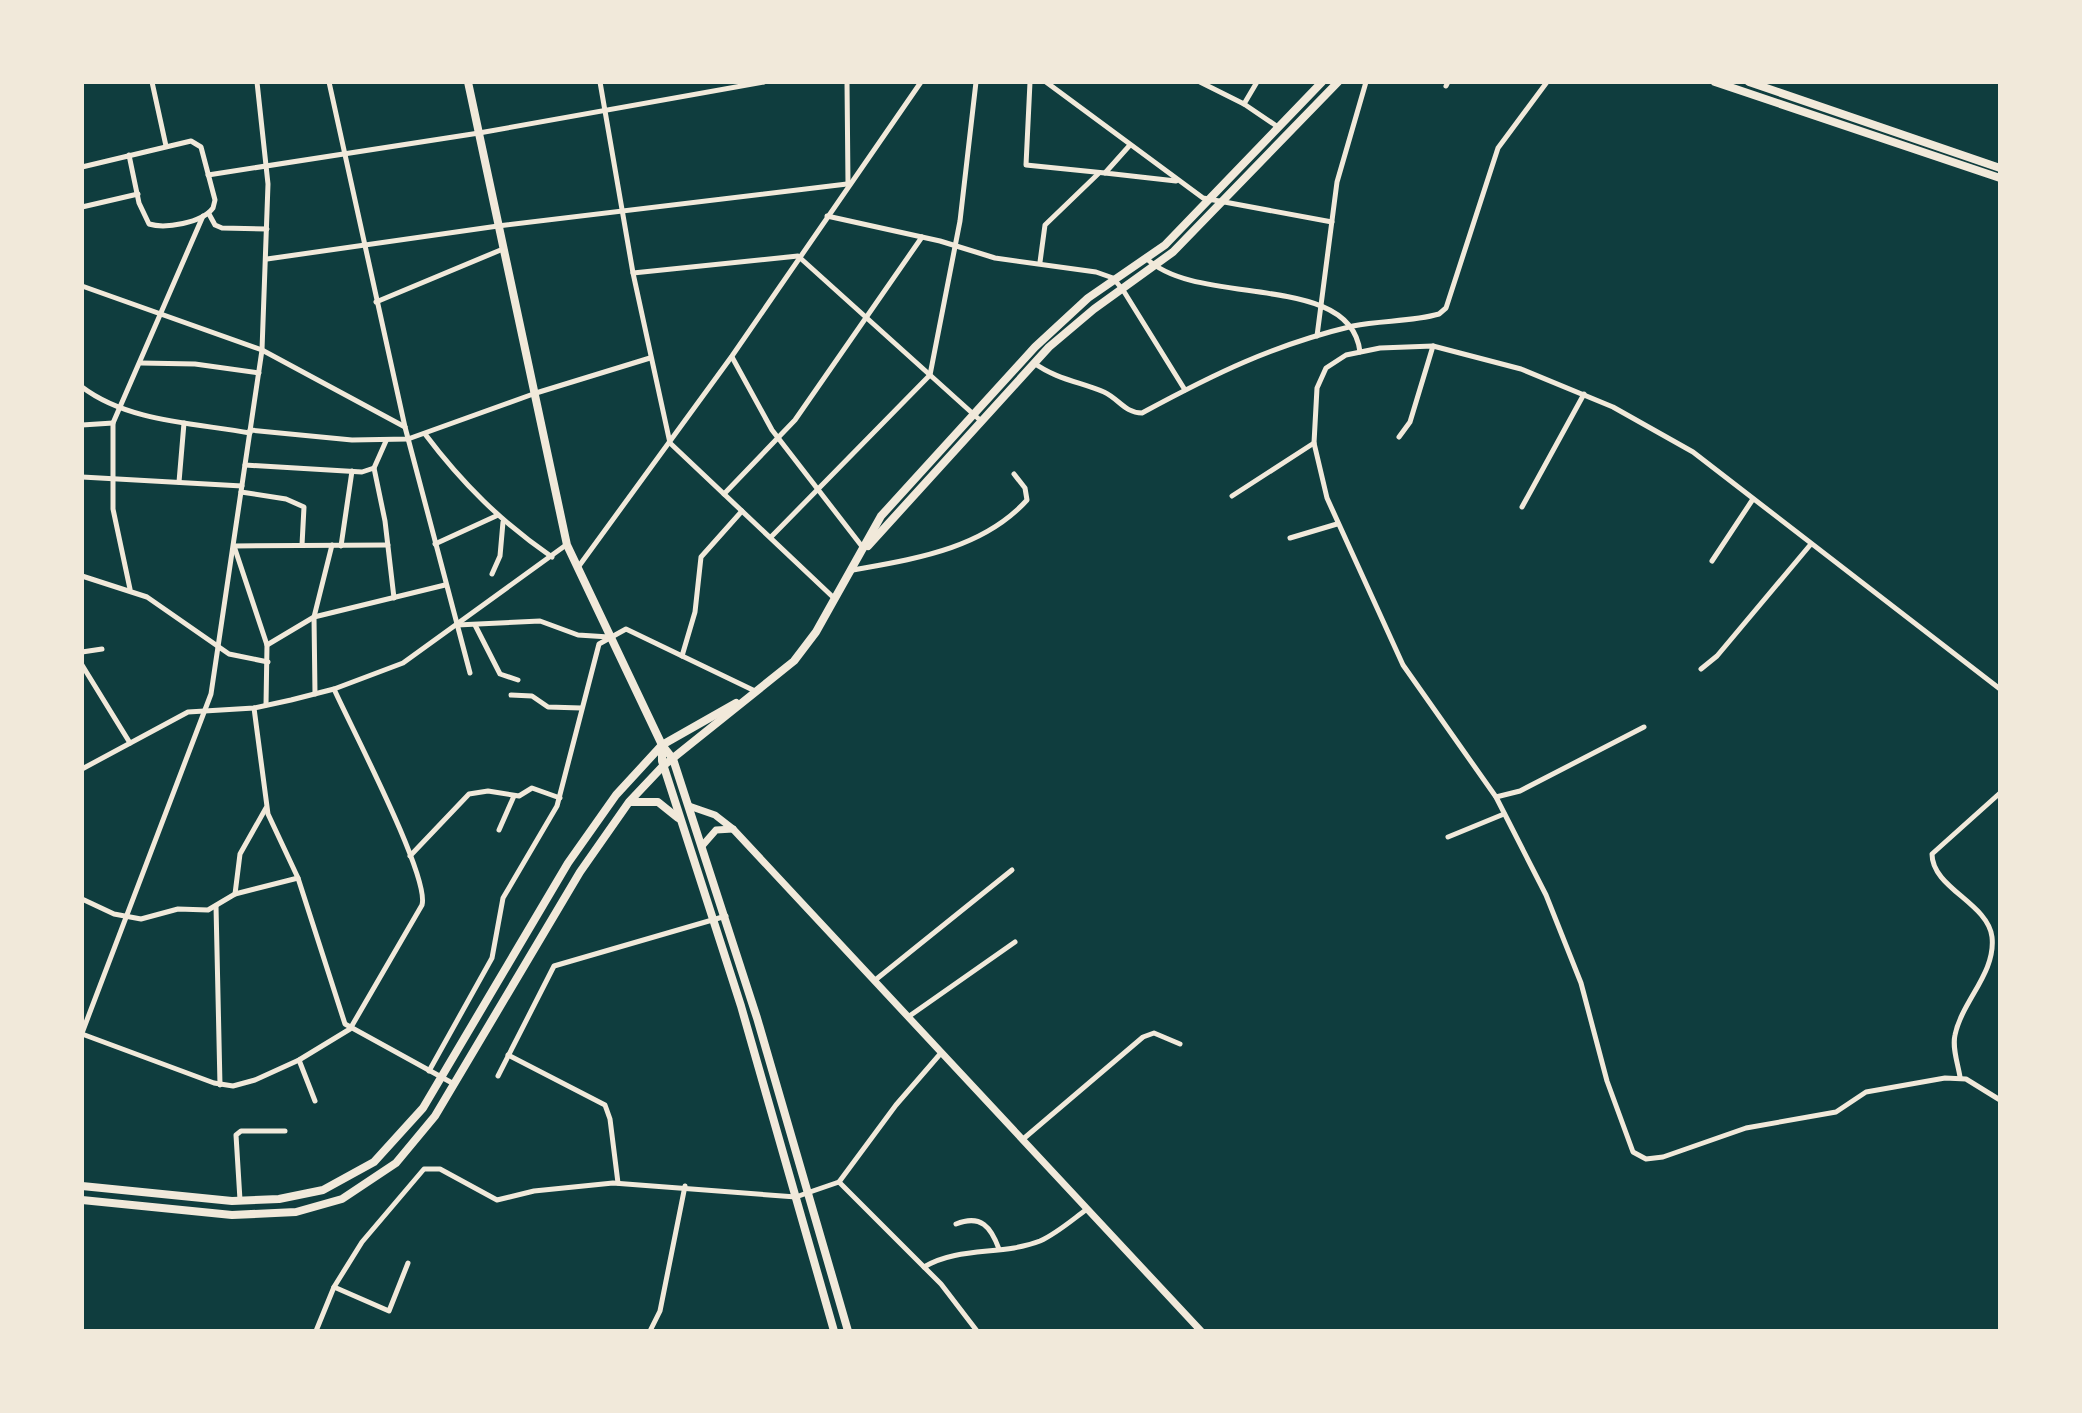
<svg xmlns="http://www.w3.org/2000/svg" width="2082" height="1413" font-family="'Sofia Sans Condensed',sans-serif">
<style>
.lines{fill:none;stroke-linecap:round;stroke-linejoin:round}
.minor{stroke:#f1e9da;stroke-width:5}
.secondary{stroke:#f1e9da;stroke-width:7}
.primary{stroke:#f1e9da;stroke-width:8}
</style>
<rect width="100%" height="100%" fill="#0f3d3e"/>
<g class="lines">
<g class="minor">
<path d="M152 82 166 146"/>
<path d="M329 82 405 427 470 673"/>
<path d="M600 82 633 273 670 443 835 599"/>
<path d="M847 82 848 184"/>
<path d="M1030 82 1026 165 1105 173"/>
<path d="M1046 82 1203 198 1332 222"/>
<path d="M1200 82 1244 104 1278 127"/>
<path d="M1446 86 1448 82"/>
<path d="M1244 104 1257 82"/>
<path d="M1130 145 1105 173 1176 181"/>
<path d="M82 167 191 141 201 147 215 200 213 208C202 223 165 229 149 224L139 203 129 155"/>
<path d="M208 175 479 133 764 82"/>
<path d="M82 207 138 194"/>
<path d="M209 214 215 225 222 228 267 229"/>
<path d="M827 216 940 241 995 258 1096 272 1113 278 1123 290 1185 390"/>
<path d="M267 259 498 226 847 184"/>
<path d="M1147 259C1199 308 1351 271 1360 352"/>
<path d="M1040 262 1045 225 1099 173"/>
<path d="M633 273 798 256 981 421"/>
<path d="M82 286 262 350 405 427"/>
<path d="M376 302 503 249"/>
<path d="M1317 336 1337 182 1366 82"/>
<path d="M732 357 772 430 864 549"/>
<path d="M141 363 195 364 259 373"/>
<path d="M1034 363C1056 379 1080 382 1104 392 1119 399 1125 413 1142 413 1214 374 1273 345 1353 326 1381 320 1411 322 1439 314L1446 308 1498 148 1547 82"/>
<path d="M82 387C128 422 195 423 250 433"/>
<path d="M82 425 113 423"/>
<path d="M250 430 352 440 408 439 536 393 650 358"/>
<path d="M425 434C462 483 501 522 552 557"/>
<path d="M1399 437 1410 422 1433 346"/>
<path d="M386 441 374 468 385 521 394 598"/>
<path d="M245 465 362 472 374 468"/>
<path d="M82 477 242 486"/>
<path d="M179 482 184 423"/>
<path d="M241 492 286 499 304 507 302 545"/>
<path d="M724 494 795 420 922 237"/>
<path d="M1232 496 1314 443"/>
<path d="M1522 507 1584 394"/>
<path d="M771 537 930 375 960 221 976 82"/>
<path d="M1290 538 1337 524"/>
<path d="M435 544 496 516"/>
<path d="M341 546 352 471"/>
<path d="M1712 561 1753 499"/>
<path d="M579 566 732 356 921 82"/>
<path d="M853 570C914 559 983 549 1027 500L1025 488 1014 474"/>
<path d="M492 574 500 556 503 522"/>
<path d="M82 576 147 597 229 654 268 662"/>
<path d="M130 589 113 509V423L203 216"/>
<path d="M457 625 540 621 578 635 609 637"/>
<path d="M475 625 500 674 518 680"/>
<path d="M267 645 314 617 445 585"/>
<path d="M82 652 102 649"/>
<path d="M682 656 695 612 701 557 742 511"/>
<path d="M82 665 130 743"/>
<path d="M1701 669 1717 656 1811 544"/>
<path d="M2000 689 1693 452 1613 407 1521 369 1433 346 1380 348 1346 355 1326 368 1317 388 1314 443 1327 498 1403 665 1496 797 1546 895 1581 983 1607 1081 1633 1152 1646 1159 1663 1157 1746 1128 1836 1112 1866 1092 1945 1078 1966 1079 2000 1100"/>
<path d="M315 694 314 617 332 545"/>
<path d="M511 695 532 696 548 707 581 708"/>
<path d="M266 705 267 645 234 546 388 545"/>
<path d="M254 708 268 814 298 878 345 1024 454 1084"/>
<path d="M82 769 188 712 254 708 291 700 334 689 403 663 566 545"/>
<path d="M1496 797 1520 791 1644 727"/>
<path d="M499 830 514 796"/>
<path d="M1448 837 1504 814"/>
<path d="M410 856 469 794 488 791 519 796 532 788 560 798"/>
<path d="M235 894 240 854 266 808"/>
<path d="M82 899 114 914 141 919 178 909 208 910 235 894 298 878"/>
<path d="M216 906 220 1085"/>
<path d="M874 981 1012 870"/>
<path d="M908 1017 1015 942"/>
<path d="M82 1033 211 694 262 350 268 184 257 82"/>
<path d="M82 1034 214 1083 233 1086 255 1080 299 1060 350 1029 422 905C430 877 350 725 334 689"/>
<path d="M508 1055 605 1105 610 1119 618 1183"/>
<path d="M299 1060 315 1101"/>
<path d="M429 1071 492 958 503 898 557 806 599 644 626 629 755 691"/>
<path d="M498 1076 554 966 726 916"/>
<path d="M1960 1077C1958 1064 1952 1048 1955 1035 1962 1001 1996 973 1992 937 1988 903 1932 888 1932 854L2000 793"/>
<path d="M1022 1140 1143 1037 1154 1033 1180 1044"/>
<path d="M839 1182 941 1284 977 1331"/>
<path d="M240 1200 236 1135 241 1131H285"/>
<path d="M956 1224C981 1214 991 1227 999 1249"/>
<path d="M924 1267C959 1246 1002 1256 1040 1241 1056 1234 1072 1220 1087 1209"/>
<path d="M334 1287 389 1311 408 1263"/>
<path d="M316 1331 334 1287 362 1242 424 1169H440L497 1200 534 1191 613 1183 796 1197 807 1193 839 1182 896 1105 941 1053"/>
<path d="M650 1331 660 1311 685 1186"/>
</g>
<g class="secondary">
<path d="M689 806 715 815 733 829 1201 1331"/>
<path d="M702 846 716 830 733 829"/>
</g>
<g class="primary">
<path d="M468 82 567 545 662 745 673 759 757 1018 848 1331"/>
<path d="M1715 82 2000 178"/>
<path d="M1749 82 2000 168"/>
<path d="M868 546 1049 347 1094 309 1173 252 1338 82"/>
<path d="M662 746V761L741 1006 834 1331"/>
<path d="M630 802H658L678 818"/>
<path d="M82 1186 232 1201 279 1199 323 1190 374 1162 423 1108 568 863 616 795 662 745 736 703"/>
<path d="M82 1200 232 1215 296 1212 342 1199 396 1163 435 1116 580 872 629 802 663 766 794 661 816 632 881 516 1035 347 1088 298 1165 245 1322 82"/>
</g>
</g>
<rect width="2082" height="1413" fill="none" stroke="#f1e9da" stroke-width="168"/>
</svg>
